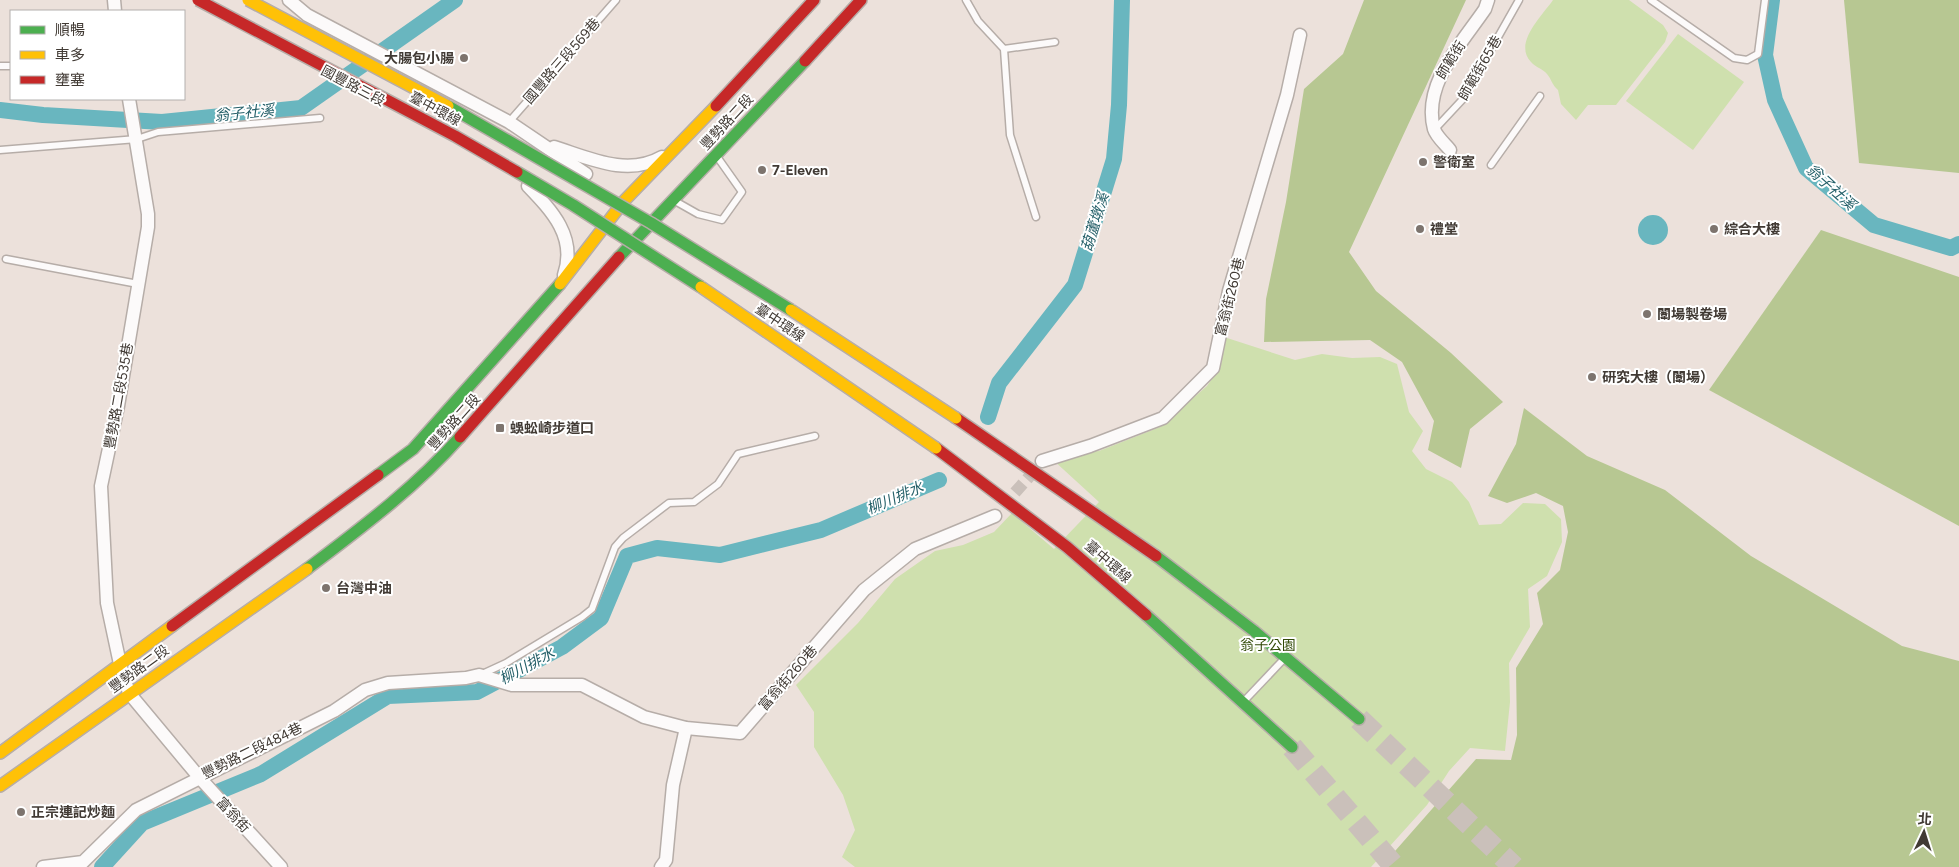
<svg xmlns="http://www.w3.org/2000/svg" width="1959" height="867" font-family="Figtree,'Noto Sans TC',sans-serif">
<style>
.green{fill:#cfe0ae}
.forest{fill:#b7c792}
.water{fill:#69b6bf}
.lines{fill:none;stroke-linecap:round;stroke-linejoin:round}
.canal{stroke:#69b6bf;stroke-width:16}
.street-tunnel{stroke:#cac0ba;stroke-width:12;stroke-dasharray:12 6;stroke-linecap:butt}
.highway-tunnel{stroke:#cac0ba;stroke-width:22;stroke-dasharray:22 11;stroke-linecap:butt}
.lane-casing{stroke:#b6ada8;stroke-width:9}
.street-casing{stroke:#b6ada8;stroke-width:15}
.fast-casing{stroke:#b6ada8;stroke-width:14}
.slow-casing{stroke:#b6ada8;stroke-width:14}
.jam-casing{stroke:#b6ada8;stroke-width:14}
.lane{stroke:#fcfafa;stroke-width:6}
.street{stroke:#fcfafa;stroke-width:12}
.fast{stroke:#4caf50;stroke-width:11}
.slow{stroke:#ffc107;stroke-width:11}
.jam{stroke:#c62828;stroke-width:11}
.fast-bridge-casing{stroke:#b6ada8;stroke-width:14;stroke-linecap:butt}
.slow-bridge-casing{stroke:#b6ada8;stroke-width:14;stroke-linecap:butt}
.jam-bridge-casing{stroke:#b6ada8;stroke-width:14;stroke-linecap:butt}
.fast-bridge{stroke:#4caf50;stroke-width:11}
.slow-bridge{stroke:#ffc107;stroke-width:11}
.jam-bridge{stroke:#c62828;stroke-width:11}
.poi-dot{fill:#7d746e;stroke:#fff;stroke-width:2}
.labels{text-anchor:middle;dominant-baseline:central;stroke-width:4;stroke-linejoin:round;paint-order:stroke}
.poi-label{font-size:14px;font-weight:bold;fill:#413a34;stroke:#fff;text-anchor:start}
.street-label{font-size:14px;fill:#413a34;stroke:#fff}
.park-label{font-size:14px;fill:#324a07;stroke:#fff}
.water-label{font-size:15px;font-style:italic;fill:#245f68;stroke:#fff}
</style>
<rect width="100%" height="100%" fill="#ece1db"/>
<g class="green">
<path d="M1553 0H1629L1663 25 1668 33 1665 42 1616 105H1588L1576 120 1561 104 1558 90C1552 85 1552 80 1547 74 1543 69 1535 67 1531 62 1513 43 1542 16 1553 0Z"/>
<path d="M1678 34 1744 82 1693 150 1626 101Z"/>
<path d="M1224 337 1295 360 1322 354 1352 358 1380 357 1397 364 1409 412 1423 431 1412 451 1426 469 1452 482 1469 502 1479 525 1501 524 1523 503 1545 504 1561 519 1562 542 1547 576 1528 589 1530 627 1509 663 1510 702 1505 751 1470 748 1449 771 1427 805 1371 867H855L842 857 855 830 843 795 814 747V712L796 685 858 623 895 579 935 551 963 545 994 532 1012 513 1054 549 1099 502 1052 459 1068 453 1099 451 1160 427 1207 386 1221 365Z"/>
</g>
<g class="forest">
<path d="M1364 0H1466L1349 252 1376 291 1451 353 1503 402 1470 429 1461 468 1428 450 1434 421 1402 362 1370 340 1264 342 1266 299 1286 202 1304 89 1343 54Z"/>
<path d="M1844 0H1959V173L1859 163Z"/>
<path d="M1821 230 1959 277V526L1709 390Z"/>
<path d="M1524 408 1587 456 1665 490 1751 556 1902 646 1959 661V867H1381L1476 759 1511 760 1517 735 1516 668 1543 624 1537 593 1560 570 1568 532 1563 506 1536 493 1507 503 1488 496 1516 444Z"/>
</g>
<circle class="water" cx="1653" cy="230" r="15"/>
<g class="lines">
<g class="canal">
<path d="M1772 0 1765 55 1775 100 1806 168 1874 225 1951 248 1959 244"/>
<path d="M0 110 43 115 162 122 301 108 455 0"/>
<path d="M988 417 999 383 1075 285 1114 159 1119 105 1122 0"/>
<path d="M102 867 142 823 261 774 388 696 477 692 562 647 601 618 627 556 657 548 720 555 821 530 939 480"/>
</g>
<path class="street-tunnel" d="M1003 506 1036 469"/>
<g class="highway-tunnel">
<path d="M1359 719 1514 867"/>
<path d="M1292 747 1395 867"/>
</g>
<defs>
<g id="lane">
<path d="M966 0 978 21 1004 49 1010 135 1036 217"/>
<path d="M1651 0 1734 58 1747 60 1758 54 1765 0"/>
<path d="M1004 49 1055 42"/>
<path d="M0 66H11"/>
<path d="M509 122 616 0"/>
<path d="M1435 129 1463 99 1519 0"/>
<path d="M0 150 137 139 158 132 320 118"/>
<path d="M1491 165 1540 96"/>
<path d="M675 201 698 214 722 220 742 192 718 158"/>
<path d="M6 259 138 284"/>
<path d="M480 675 506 663 582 617 592 609 615 547 623 538 669 503 694 502 718 484 738 454 815 436"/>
<path d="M1246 699 1282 661"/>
</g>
<g id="street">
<path d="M114 0 115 11"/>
<path d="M289 0 307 15 509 122 586 174"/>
<path d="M129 99 148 214V227L118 406 101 486 107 603 120 664 129 693 199 777 281 867"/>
<path d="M554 147C589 158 627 177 662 157"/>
<path d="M1450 150C1445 144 1436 136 1434 129 1422 84 1462 43 1485 9L1488 0"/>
<path d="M528 186C552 211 577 237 564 275"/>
<path d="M1042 461 1090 446 1163 418 1213 368 1229 291 1287 95 1300 35"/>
<path d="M43 867 83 862 136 810 334 711 365 690 388 683 466 678 479 675 512 685H582L644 717 686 728 740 733 864 590 915 549 995 516"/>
<path d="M661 867 666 860 673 785 686 728"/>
</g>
<g id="fast">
<path d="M619 257 805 61"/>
<path d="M378 475 413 449 560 284"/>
<path d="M1156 556 1254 631 1359 719"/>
<path d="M307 569C361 528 415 488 460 437"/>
<path d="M1146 615 1292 747"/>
</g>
<g id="slow">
<path d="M560 284 624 201 716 106"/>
<path d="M0 753 172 626"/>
<path d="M0 786 307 569"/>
</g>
<g id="jam">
<path d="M805 61 861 0"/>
<path d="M716 106 814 0"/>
<path d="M956 418 1156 556"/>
<path d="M460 437 619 257"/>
<path d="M936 448 1067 547 1146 615"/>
<path d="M172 626 378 475"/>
</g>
</defs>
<use href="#lane" class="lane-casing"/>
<use href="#street" class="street-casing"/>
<use href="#fast" class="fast-casing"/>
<use href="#slow" class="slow-casing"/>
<use href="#jam" class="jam-casing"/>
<use href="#lane" class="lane"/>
<use href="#street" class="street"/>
<use href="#fast" class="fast"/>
<use href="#slow" class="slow"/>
<use href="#jam" class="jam"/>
<defs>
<g id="fast-bridge">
<path d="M448 106 651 223 791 310"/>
<path d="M517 172 573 205 701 287"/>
</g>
<g id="slow-bridge">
<path d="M248 0 448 106"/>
<path d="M701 287 936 448"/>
<path d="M791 310 956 418"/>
</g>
<path id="jam-bridge" d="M198 0 455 136 517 172"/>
</defs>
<use href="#fast-bridge" class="fast-bridge-casing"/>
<use href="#slow-bridge" class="slow-bridge-casing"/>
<use href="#jam-bridge" class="jam-bridge-casing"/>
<use href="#fast-bridge" class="fast-bridge"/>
<use href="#slow-bridge" class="slow-bridge"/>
<use href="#jam-bridge" class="jam-bridge"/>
</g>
<g class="poi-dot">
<circle cx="464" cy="58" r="5"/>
<circle cx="1423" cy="162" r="5"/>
<circle cx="762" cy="170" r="5"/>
<circle cx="1420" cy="229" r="5"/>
<circle cx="1714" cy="229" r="5"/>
<circle cx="1647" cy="314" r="5"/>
<circle cx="1592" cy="377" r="5"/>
<rect x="495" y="423" width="10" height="10" rx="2.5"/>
<circle cx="326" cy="588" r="5"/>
<circle cx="21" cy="812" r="5"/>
</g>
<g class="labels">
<g class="poi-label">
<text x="454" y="58" text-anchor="end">大腸包小腸</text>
<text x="1433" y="162">警衛室</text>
<text x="772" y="170">7-Eleven</text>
<text x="1430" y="229">禮堂</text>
<text x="1724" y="229">綜合大樓</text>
<text x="1657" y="314">闈場製卷場</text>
<text x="1602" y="377">研究大樓（闈場）</text>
<text x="510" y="428">蜈蚣崎步道口</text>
<text x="336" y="588">台灣中油</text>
<text x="31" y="812">正宗連記炒麵</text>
</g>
<g class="street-label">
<text transform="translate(1451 60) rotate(-58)">師範街</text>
<text transform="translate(562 61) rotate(-49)">國豐路三段569巷</text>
<text transform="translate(1480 68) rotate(-60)">師範街65巷</text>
<text transform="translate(353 86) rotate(28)">國豐路三段</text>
<text transform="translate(435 109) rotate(28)">臺中環線</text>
<text transform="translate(727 122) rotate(-47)">豐勢路二段</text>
<text transform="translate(1230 297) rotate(-76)">富翁街260巷</text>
<text transform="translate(780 323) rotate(34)">臺中環線</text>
<text transform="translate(119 396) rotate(-80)">豐勢路二段535巷</text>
<text transform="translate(454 422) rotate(-48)">豐勢路二段</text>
<text transform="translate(1108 562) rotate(41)">臺中環線</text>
<text transform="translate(139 669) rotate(-36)">豐勢路二段</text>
<text transform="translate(788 678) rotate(-49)">富翁街260巷</text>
<text transform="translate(252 751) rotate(-26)">豐勢路二段484巷</text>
<text transform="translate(233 815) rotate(47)">富翁街</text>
</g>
<g class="park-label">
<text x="1268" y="645">翁子公園</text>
</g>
<g class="water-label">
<text transform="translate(244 113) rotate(-6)">翁子社溪</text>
<text transform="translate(1831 187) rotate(42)">翁子社溪</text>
<text transform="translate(1095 222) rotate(-73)">葫蘆墩溪</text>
<text transform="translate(895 498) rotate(-23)">柳川排水</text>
<text transform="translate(527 666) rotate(-28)">柳川排水</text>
</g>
</g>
<rect x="10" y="10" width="175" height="90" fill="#ffffff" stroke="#b3b0ae"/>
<rect x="20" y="26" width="25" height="8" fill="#4caf50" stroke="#b3b0ae"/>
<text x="55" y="35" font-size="15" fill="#413a34">順暢</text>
<rect x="20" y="51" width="25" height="8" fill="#ffc107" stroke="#b3b0ae"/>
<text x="55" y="60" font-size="15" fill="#413a34">車多</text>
<rect x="20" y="76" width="25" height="8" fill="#c62828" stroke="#b3b0ae"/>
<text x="55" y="85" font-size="15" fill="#413a34">壅塞</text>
<g transform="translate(1924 832) rotate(4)" stroke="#ffffff" stroke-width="4" paint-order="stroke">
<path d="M0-4L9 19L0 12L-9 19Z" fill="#413a34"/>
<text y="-8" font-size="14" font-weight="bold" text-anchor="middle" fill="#413a34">北</text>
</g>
</svg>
